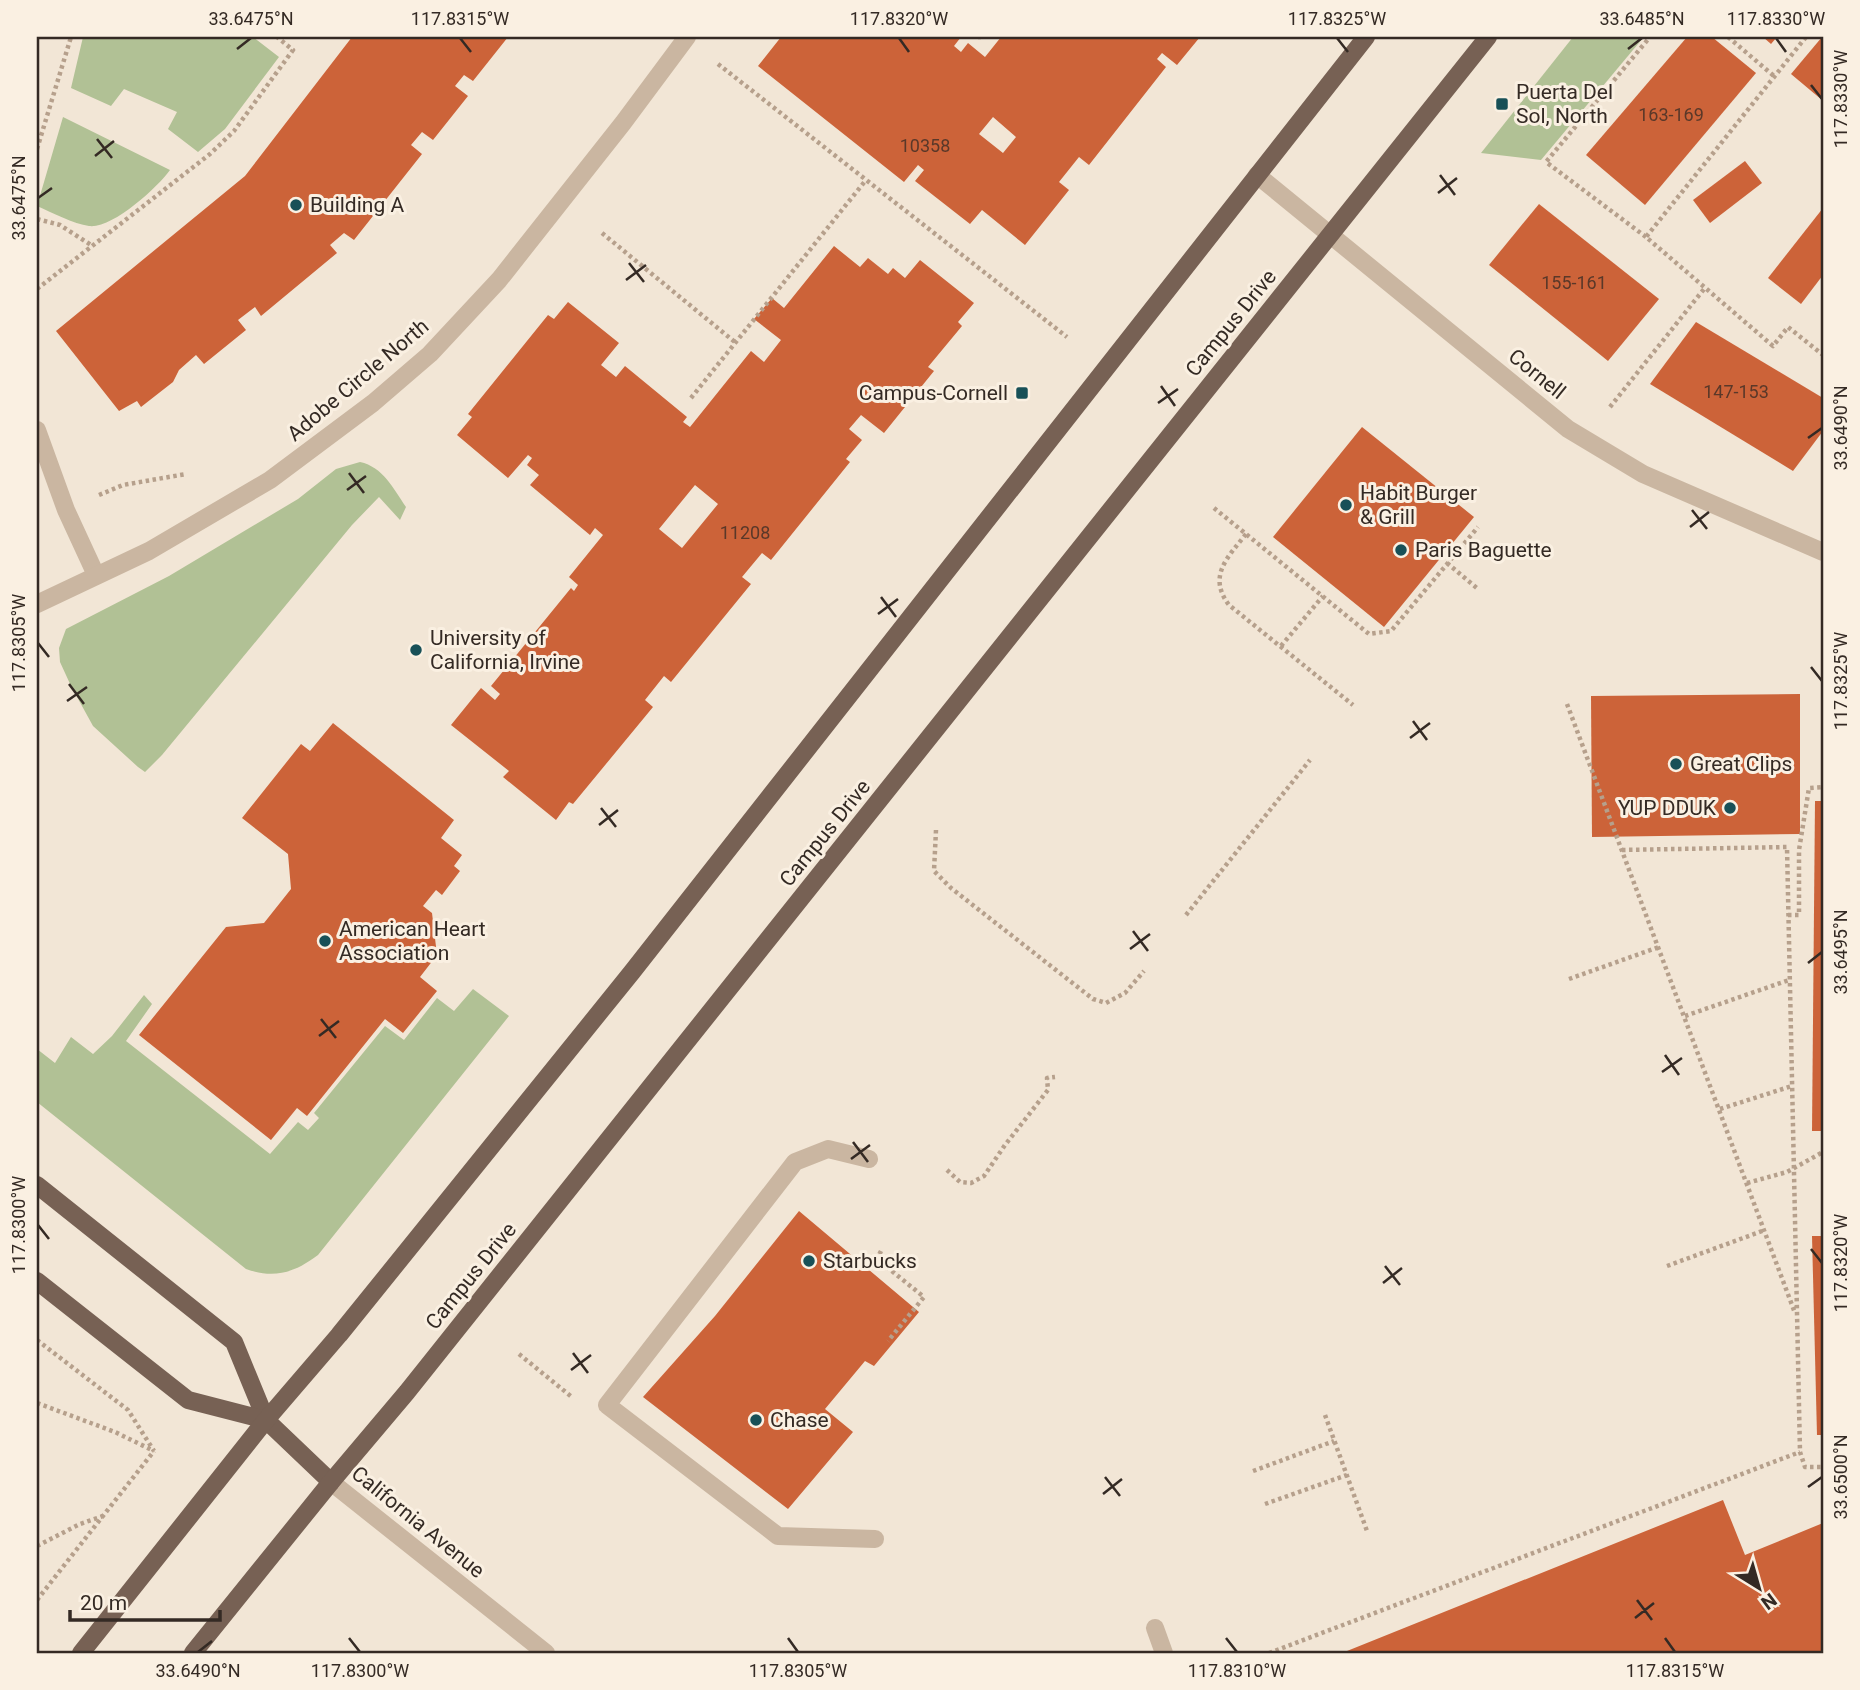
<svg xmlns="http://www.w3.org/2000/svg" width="1860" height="1690" font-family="Roboto,sans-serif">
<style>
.green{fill:#b1c195}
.building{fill:#cc6339;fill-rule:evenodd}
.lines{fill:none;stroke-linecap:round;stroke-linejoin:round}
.path{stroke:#b6a08c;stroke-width:4.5;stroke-dasharray:3.5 3.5;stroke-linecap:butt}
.minor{stroke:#cab6a1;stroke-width:18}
.major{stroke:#776154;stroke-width:18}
.ticks{fill:none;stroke:#342a24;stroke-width:2.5}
.poi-dot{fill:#185057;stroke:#faf0e2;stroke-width:2.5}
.labels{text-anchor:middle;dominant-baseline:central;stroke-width:6;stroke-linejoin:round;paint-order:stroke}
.number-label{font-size:18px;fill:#5a3829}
.poi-label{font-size:21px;fill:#342a24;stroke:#faf0e2;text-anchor:start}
.street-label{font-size:21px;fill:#342a24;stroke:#faf0e2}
.neatline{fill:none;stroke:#342a24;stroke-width:2.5}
.ticks-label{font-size:18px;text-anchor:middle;fill:#342a24}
</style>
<rect width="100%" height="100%" fill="#f2e6d6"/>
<g class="green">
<path d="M83 37H253L279 57 225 129 198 152 168 129 177 112 124 89 111 106 71 88Z"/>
<path d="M1573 37 1643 38 1541 160 1481 153Z"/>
<path d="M63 117 170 170C157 188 112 229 89 226 74 224 51 212 37 206Z"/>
<path d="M360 462C383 467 393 488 406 507L400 520 379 497 352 525 162 755 145 772 138 767 93 726 71 686 60 662 59 648 66 629 169 576 298 499 336 469Z"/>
<path d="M473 989 509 1016 318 1255C294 1273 274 1279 246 1269L37 1102V1049L55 1063 71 1037 93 1054 112 1036 144 995 152 1004 126 1041 270 1154 298 1122 308 1130 319 1118 314 1113 385 1026 404 1040 437 998 454 1011Z"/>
</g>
<g class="building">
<path d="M352 37H508L473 81 464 75 455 86 468 96 433 140 422 132 411 145 422 154 354 240 344 233 330 245 337 253 261 316 255 307 238 320 246 330 204 364 196 355 179 370 173 382 141 407 137 401 119 411 56 331 245 176Z"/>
<path d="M781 37H961L954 46 961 52 968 43 985 57 1001 37H1200L1177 65 1162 53 1157 59 1166 67 1089 165 1079 157 1059 182 1069 190 1025 245 982 210 970 224 915 181 924 170 918 165 904 182 758 66ZM993 117 1016 137 1003 153 979 134Z"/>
<path d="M1687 37H1712L1756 73 1645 205 1586 155Z"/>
<path d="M1763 37H1777L1771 44Z"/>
<path d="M1822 37H1823L1822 100 1791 74Z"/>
<path d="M1745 161 1762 183 1710 223 1693 200Z"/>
<path d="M1539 204 1659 299 1608 361 1489 265Z"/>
<path d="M1823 208V275L1801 304 1768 278Z"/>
<path d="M834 246 860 267 868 258 888 274 893 268 905 278 920 260 974 303 958 322 962 326 928 367 934 371 884 433 861 415 849 429 862 440 846 459 850 462 771 560 762 553 742 577 751 584 671 682 664 676 645 700 653 707 573 804 569 802 556 820 503 777 509 771 451 725 481 688 495 700 500 694 491 686 571 588 574 591 578 585 569 577 603 535 595 528 590 535 530 485 539 475 527 465 532 458 528 455 508 478 457 435 472 417 468 414 548 315 554 319 568 302 619 343 601 365 616 377 625 366 687 417 683 422 690 427 751 351 764 362 781 340 754 319 772 298 784 308ZM695 485 718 504 682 548 659 529Z"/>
<path d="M1696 322 1823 398V431L1793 471 1650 384Z"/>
<path d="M1362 427 1474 517 1384 627 1273 537Z"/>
<path d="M1800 694V834L1592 837 1591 696Z"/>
<path d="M333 723 454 820 441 838 462 855 454 866 460 871 442 895 436 890 423 906 432 913 437 955 420 977 437 991 403 1033 385 1019 307 1116 297 1108 271 1140 139 1035 226 927 264 923 291 889 288 854 242 818 301 744 310 751Z"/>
<path d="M1815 801H1823V1131H1812Z"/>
<path d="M799 1211 919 1312 874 1366 865 1361 825 1409 853 1432 788 1509 643 1397 715 1316Z"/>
<path d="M1812 1236H1823V1435H1817Z"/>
<path d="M1723 1500 1745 1555 1823 1523V1653H1342Z"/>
</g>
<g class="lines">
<g class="path">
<path d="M978 37H981"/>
<path d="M1728 37 1774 76"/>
<path d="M1806 37 1646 237 1773 346 1788 327 1823 355"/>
<path d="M718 64 1067 337"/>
<path d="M37 149 71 37"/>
<path d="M37 219 60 225 91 245"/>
<path d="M602 233 736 343"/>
<path d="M1646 237 1546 162 1650 37"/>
<path d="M37 289 210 154 234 131 293 50 277 37"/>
<path d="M691 398 866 180"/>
<path d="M1610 407 1704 289"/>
<path d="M99 495 123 485 186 474"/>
<path d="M1214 508 1369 634 1391 631 1478 527"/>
<path d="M1246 534C1228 557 1207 576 1229 605L1353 705"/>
<path d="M1447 563 1478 589"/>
<path d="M1281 646 1323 596"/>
<path d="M1567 704 1795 1313"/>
<path d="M936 830 934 871 951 888 1093 999 1106 1003 1125 993 1144 971"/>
<path d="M1622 850 1787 847 1800 1452 1805 1467H1823"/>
<path d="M1186 915 1310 760"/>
<path d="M1788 915H1799V850L1809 788 1823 787"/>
<path d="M1569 979 1659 947"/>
<path d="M1685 1016 1789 980"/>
<path d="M1720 1109 1792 1086"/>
<path d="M947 1170 960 1182 971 1183 984 1176 1005 1145 1048 1090 1047 1078 1055 1077"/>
<path d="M1747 1183 1787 1172 1823 1152"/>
<path d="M881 1251 877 1259 924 1297 888 1341"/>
<path d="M1667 1266 1765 1230"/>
<path d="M37 1340 128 1410 154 1451"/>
<path d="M519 1354 573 1398"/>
<path d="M37 1403 115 1432 154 1451"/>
<path d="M1325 1415 1367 1531"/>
<path d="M1253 1471 1334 1441"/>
<path d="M1265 1504 1347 1475"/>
<path d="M37 1546 80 1524 103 1516"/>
<path d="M37 1600 154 1451"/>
<path d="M1269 1653 1800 1452"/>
</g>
<g class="minor">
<path d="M1257 175 1568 429 1643 474 1823 552"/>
<path d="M37 430 66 510 96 575"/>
<path d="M37 604 149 551 270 480 373 403 430 354 499 280 623 123 687 37"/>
<path d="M869 1159 828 1149 795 1162 607 1405 778 1536 875 1539"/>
<path d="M331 1482 546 1653"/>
<path d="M1155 1628 1164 1653"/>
</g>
<g class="major">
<path d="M37 1185 234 1342 266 1420 331 1482"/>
<path d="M37 1281 188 1400 266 1420"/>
<path d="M81 1653 266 1420 339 1335 632 972 1366 37"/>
<path d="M193 1653 331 1482 407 1392 1488 37"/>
</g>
</g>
<path class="ticks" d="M460 38 471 52M899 38 909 52M1337 38 1348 52M1776 38 1786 52M237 49 251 38M1628 49 1642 38M1811 85 1822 99M97 139 112 158M95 156 114 141M1440 175 1455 195M1438 193 1457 178M38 198 52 188M629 263 644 282M626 280 646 265M1161 386 1175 406M1158 403 1178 389M1808 438 1822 428M349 473 364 493M347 490 366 476M1692 510 1707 529M1690 527 1709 512M881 597 896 617M878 614 898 599M38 643 49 657M1811 667 1822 681M69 684 84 704M67 701 87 687M1413 721 1427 740M1410 738 1430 723M601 808 616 827M599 825 618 810M1133 931 1148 951M1130 949 1150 934M1808 963 1822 952M321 1019 336 1038M319 1036 339 1021M1665 1055 1679 1075M1662 1072 1682 1058M853 1142 868 1162M851 1159 870 1145M38 1225 49 1239M1811 1249 1822 1263M1385 1266 1400 1285M1383 1283 1402 1268M573 1353 588 1373M571 1370 591 1355M1105 1477 1120 1496M1808 1487 1822 1477M1103 1494 1122 1479M1637 1600 1652 1620M1635 1618 1654 1603M349 1638 360 1652M788 1638 798 1652M1226 1638 1237 1652M1665 1638 1675 1652M198 1652 212 1641"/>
<g class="poi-dot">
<rect x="1495" y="97" width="14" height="14" rx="3.5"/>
<circle cx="296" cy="205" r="7"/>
<rect x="1015" y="386" width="14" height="14" rx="3.5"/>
<circle cx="1346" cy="505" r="7"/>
<circle cx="1401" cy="550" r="7"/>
<circle cx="416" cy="650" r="7"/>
<circle cx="1676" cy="764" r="7"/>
<circle cx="1730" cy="808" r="7"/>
<circle cx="325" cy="941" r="7"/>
<circle cx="809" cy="1261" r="7"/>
<circle cx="756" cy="1420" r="7"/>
</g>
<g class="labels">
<g class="number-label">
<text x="1671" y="114">163-169</text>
<text x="925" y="145">10358</text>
<text x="1574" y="282">155-161</text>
<text x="1736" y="391">147-153</text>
<text x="745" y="532">11208</text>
</g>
<g class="poi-label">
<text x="1516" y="92">Puerta Del<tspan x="1516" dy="24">Sol, North</tspan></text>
<text x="310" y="205">Building A</text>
<text x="1008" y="393" text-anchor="end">Campus-Cornell</text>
<text x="1360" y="493">Habit Burger<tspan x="1360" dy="24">&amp; Grill</tspan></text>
<text x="1415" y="550">Paris Baguette</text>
<text x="430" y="638">University of<tspan x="430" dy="24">California, Irvine</tspan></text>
<text x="1690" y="764">Great Clips</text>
<text x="1716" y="808" text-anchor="end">YUP DDUK</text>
<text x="339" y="929">American Heart<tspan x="339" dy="24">Association</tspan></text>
<text x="823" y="1261">Starbucks</text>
<text x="770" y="1420">Chase</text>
</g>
<g class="street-label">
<text transform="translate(1231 323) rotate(-51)">Campus Drive</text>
<text transform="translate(1537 374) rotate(39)">Cornell</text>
<text transform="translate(358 380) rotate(-40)">Adobe Circle North</text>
<text transform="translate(825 833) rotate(-51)">Campus Drive</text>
<text transform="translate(471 1276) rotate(-51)">Campus Drive</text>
<text transform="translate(418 1522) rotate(39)">California Avenue</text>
</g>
</g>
<rect width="1860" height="1690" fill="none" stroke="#faf0e2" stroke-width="77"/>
<g transform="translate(1759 1588) rotate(143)" stroke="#faf0e2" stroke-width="5" paint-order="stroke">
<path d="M0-5L12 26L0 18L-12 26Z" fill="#342a24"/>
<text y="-10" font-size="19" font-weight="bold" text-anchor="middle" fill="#342a24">N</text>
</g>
<path d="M70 1610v10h150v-10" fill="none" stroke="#342a24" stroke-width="3.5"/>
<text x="80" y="1610" font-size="21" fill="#342a24" stroke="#faf0e2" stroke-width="5" paint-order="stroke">20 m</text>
<rect x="38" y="38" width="1784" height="1614" class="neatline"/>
<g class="ticks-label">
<text x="251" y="25">33.6475°N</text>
<text x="460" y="25">117.8315°W</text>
<text x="899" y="25">117.8320°W</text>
<text x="1337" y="25">117.8325°W</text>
<text x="1642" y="25">33.6485°N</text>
<text x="1776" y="25">117.8330°W</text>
<text transform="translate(1841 99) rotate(-90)" y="6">117.8330°W</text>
<text transform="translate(19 198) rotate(-90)" y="6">33.6475°N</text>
<text transform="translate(1841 428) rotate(-90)" y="6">33.6490°N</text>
<text transform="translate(19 643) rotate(-90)" y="6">117.8305°W</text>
<text transform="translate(1841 681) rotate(-90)" y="6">117.8325°W</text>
<text transform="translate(1841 952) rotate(-90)" y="6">33.6495°N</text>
<text transform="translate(19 1225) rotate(-90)" y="6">117.8300°W</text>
<text transform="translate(1841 1263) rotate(-90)" y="6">117.8320°W</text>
<text transform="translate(1841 1477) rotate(-90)" y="6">33.6500°N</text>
<text x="198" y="1677">33.6490°N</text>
<text x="360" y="1677">117.8300°W</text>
<text x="798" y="1677">117.8305°W</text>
<text x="1237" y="1677">117.8310°W</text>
<text x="1675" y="1677">117.8315°W</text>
</g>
</svg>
